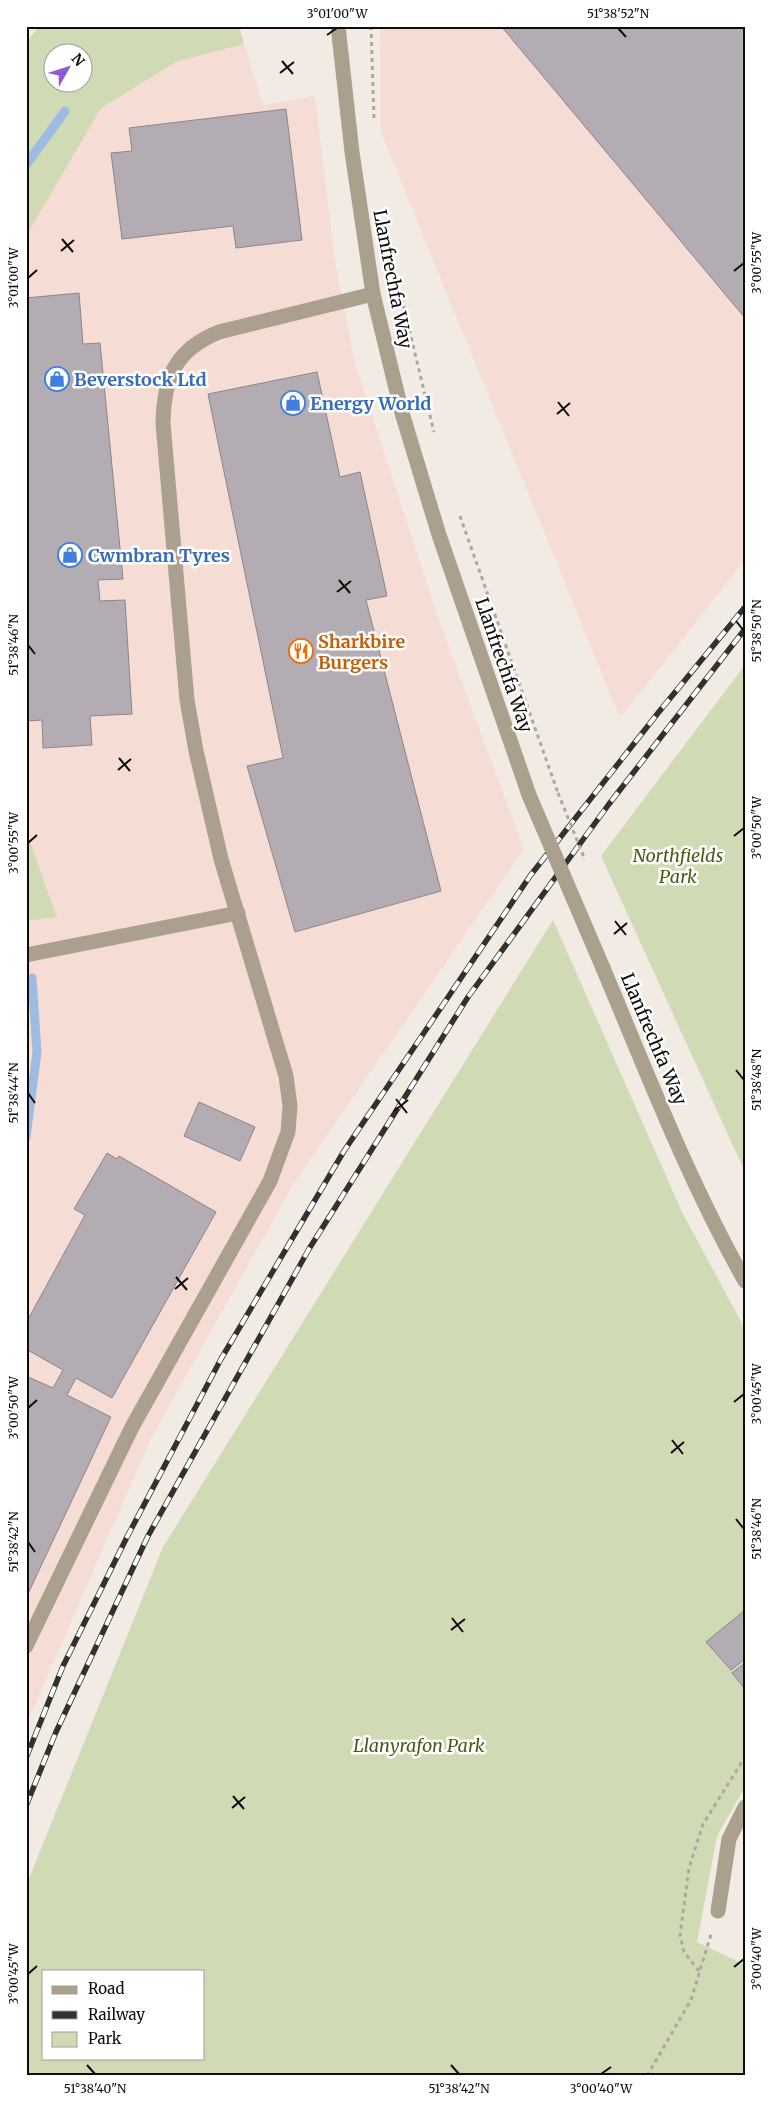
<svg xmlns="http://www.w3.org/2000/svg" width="771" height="2102" font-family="Merriweather,serif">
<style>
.industrial{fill:#f5dcd4}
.green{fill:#d0dbb6;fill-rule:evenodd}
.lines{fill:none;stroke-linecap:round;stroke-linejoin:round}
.stream{stroke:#9ebbe3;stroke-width:9}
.building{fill:#b3acb3;stroke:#8c858c}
.path{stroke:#aca7a1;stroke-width:3;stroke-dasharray:4 4;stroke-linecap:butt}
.minor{stroke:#aba08d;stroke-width:15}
.rail-casing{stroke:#33312e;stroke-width:5.5}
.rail{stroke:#fff;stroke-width:4;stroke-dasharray:11;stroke-linecap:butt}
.path-bridge{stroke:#aca7a1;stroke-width:3;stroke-dasharray:4 4;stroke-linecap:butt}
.minor-bridge{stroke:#aba08d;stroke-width:15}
.ticks{fill:none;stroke:#0f0d0b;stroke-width:2}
.labels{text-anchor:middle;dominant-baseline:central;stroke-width:5;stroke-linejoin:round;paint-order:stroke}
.street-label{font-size:18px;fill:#0f0d0b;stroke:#fff}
.shop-label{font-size:18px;font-weight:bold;fill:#366cbe;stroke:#fff;text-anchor:start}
.food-label{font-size:18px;font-weight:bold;fill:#c56008;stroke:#fff;text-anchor:start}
.park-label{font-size:18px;font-style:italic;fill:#4c5c16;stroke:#fff}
.neatline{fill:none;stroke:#0f0d0b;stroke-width:2}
.ticks-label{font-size:12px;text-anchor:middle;fill:#0f0d0b}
</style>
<rect width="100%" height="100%" fill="#f1ebe3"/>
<g class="industrial">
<path d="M380 26H745V560L624 713 619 715 381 132Z"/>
<path d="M244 44 263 105 315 96 335 261 354 360 439 621 524 849 294 1183 151 1438 26 1725V921L57 917 26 831V236L100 108 176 62Z"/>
</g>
<g class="green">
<path d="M39 26H239L244 44 176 62 101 108 26 236V43ZM82 52V82H52V52Z"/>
<path d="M745 665V1172L601 856Z"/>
<path d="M26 831 57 917 26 921Z"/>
<path d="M553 920 682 1212 745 1329V1787L717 1836 697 1942 745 1965V2076H26V1886L163 1547ZM44 1971H204V2058H44Z"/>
</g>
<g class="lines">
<g class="stream">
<path d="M26 165 65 111"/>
<path d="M26 1137 37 1052 32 978"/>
</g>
</g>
<g class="building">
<path d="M501 26H745V318Z"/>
<path d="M286 109 302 240 236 248 233 226 122 239 111 153 132 151 129 128Z"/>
<path d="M79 293 83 344 100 343 123 579 98 580 100 601 125 600 132 714 90 716 92 745 43 748 42 720 26 721V298Z"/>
<path d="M317 372 340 477 360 472 387 596 366 600 441 891 295 932 247 766 283 758 208 394Z"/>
<path d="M199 1102 255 1127 240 1161 184 1136Z"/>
<path d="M107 1153 117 1159 119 1156 216 1212 112 1398 76 1378 67 1395 111 1417 26 1598V1376L53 1388 63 1370 26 1349V1323L85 1215 74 1209Z"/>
<path d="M745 1610V1659L731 1670 706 1642Z"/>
<path d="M745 1663V1689L732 1673Z"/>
</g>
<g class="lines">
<g class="path">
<path d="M371 26 374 118"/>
<path d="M396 275 434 432"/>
<path d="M460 516 558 793"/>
<path d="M699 1971 684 1952 680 1935 689 1868 703 1824 745 1757"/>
<path d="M647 2076 691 2000 712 1931"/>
</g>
<g class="minor">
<path d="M338 26 352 152 373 294 402 413 439 535 529 795"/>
<path d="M26 955 238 913"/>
<path d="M603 968C647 1073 689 1182 745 1281"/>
<path d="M26 1646 132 1427 270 1181 288 1132 290 1106 286 1076 221 859 196 751 187 700 163 423C164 377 175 350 219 332L373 294"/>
<path d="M718 1911 729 1839 745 1807"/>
</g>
<defs>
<g id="rail">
<path d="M26 1758 63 1666 127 1537 221 1359 344 1151 530 876 658 713 745 607"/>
<path d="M26 1806 56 1732 148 1536 309 1249 468 997 609 804 745 629"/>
</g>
</defs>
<use href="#rail" class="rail-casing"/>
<use href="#rail" class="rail"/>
<path class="path-bridge" d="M558 793 585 860"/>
<path class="minor-bridge" d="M529 795 603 968"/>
</g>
<path class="ticks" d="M618 28 626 37M327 35 337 28M282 61 293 74M280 73 294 62M62 239 73 252M61 251 74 240M734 271 744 263M28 278 37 270M558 402 569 416M557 414 570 403M339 580 350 593M337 592 351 581M736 621 744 631M28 645 35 654M119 758 130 771M118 770 131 759M734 836 744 828M28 843 37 835M615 921 626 935M614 934 627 923M736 1070 744 1080M28 1093 35 1103M396 1099 407 1113M394 1111 408 1100M176 1277 187 1290M175 1289 188 1278M734 1402 744 1394M28 1408 37 1400M672 1440 683 1454M671 1453 684 1442M736 1519 744 1529M28 1542 35 1552M452 1618 463 1632M451 1630 465 1619M233 1796 244 1809M232 1808 245 1797M734 1967 744 1959M28 1974 37 1966M87 2065 95 2074M451 2065 459 2074M601 2074 611 2067"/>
<defs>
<symbol id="shop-ring" viewBox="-11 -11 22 22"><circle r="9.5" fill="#fff" stroke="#3f7fe0" stroke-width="1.5"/><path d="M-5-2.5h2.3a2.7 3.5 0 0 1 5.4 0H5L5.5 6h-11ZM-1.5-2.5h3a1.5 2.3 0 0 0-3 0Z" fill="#3f7fe0"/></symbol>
<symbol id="restaurant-ring" viewBox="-11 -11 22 22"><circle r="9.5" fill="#fff" stroke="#e8710a" stroke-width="1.5"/><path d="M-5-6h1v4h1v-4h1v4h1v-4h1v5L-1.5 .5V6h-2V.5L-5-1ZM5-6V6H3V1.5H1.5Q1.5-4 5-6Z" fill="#e8710a"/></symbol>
</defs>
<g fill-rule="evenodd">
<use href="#shop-ring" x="43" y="365" width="28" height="28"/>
<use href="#shop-ring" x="279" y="389" width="28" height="28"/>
<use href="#shop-ring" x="56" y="541" width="28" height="28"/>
<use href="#restaurant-ring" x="287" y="637" width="28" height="28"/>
</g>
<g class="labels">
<g class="street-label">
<text transform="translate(393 279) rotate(79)">Llanfrechfa Way</text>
<text transform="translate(504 665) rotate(71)">Llanfrechfa Way</text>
<text transform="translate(654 1039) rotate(67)">Llanfrechfa Way</text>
</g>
<g class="shop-label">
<text x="74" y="379">Beverstock Ltd</text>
<text x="310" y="403">Energy World</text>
<text x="88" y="555">Cwmbran Tyres</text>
</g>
<g class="food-label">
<text x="318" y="641">Sharkbire<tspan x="318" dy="21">Burgers</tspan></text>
</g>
<g class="park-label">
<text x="678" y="855">Northfields<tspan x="678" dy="21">Park</tspan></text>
<text x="419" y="1745">Llanyrafon Park</text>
</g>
</g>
<rect width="771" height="2102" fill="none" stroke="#ffffff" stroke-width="55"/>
<rect x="42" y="1970" width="162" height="90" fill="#ffffff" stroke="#9f9e9d"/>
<rect x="52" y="1986" width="25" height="8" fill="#aba08d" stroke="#9f9e9d"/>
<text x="88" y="1994" font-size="15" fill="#0f0d0b">Road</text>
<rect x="52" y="2011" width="25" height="8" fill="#33312e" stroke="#9f9e9d"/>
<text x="88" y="2020" font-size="15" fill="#0f0d0b">Railway</text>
<rect x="52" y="2032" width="25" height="15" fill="#d0dbb6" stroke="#9f9e9d"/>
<text x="88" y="2044" font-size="15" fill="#0f0d0b">Park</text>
<g transform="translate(68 68) rotate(51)"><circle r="24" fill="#ffffff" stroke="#9f9e9d"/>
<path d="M0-4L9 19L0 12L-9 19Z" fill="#8e5ad2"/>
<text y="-8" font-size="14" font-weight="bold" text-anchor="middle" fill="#0f0d0b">N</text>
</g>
<rect x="28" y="28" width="716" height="2046" class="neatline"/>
<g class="ticks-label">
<text x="337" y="18">3°01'00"W</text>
<text x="618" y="18">51°38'52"N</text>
<text transform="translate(757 263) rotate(-90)" y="4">3°00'55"W</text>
<text transform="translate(14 278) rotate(-90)" y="4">3°01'00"W</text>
<text transform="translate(757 631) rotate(-90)" y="4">51°38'50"N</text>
<text transform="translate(14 645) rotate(-90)" y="4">51°38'46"N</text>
<text transform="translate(757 828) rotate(-90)" y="4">3°00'50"W</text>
<text transform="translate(14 843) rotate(-90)" y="4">3°00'55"W</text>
<text transform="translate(757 1080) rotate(-90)" y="4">51°38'48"N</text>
<text transform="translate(14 1093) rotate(-90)" y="4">51°38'44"N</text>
<text transform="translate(757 1394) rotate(-90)" y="4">3°00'45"W</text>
<text transform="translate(14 1408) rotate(-90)" y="4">3°00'50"W</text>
<text transform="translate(757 1529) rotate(-90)" y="4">51°38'46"N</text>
<text transform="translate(14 1542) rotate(-90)" y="4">51°38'42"N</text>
<text transform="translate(757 1959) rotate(-90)" y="4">3°00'40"W</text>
<text transform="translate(14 1974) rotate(-90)" y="4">3°00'45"W</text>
<text x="95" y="2093">51°38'40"N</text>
<text x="459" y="2093">51°38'42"N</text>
<text x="601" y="2093">3°00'40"W</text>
</g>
</svg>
